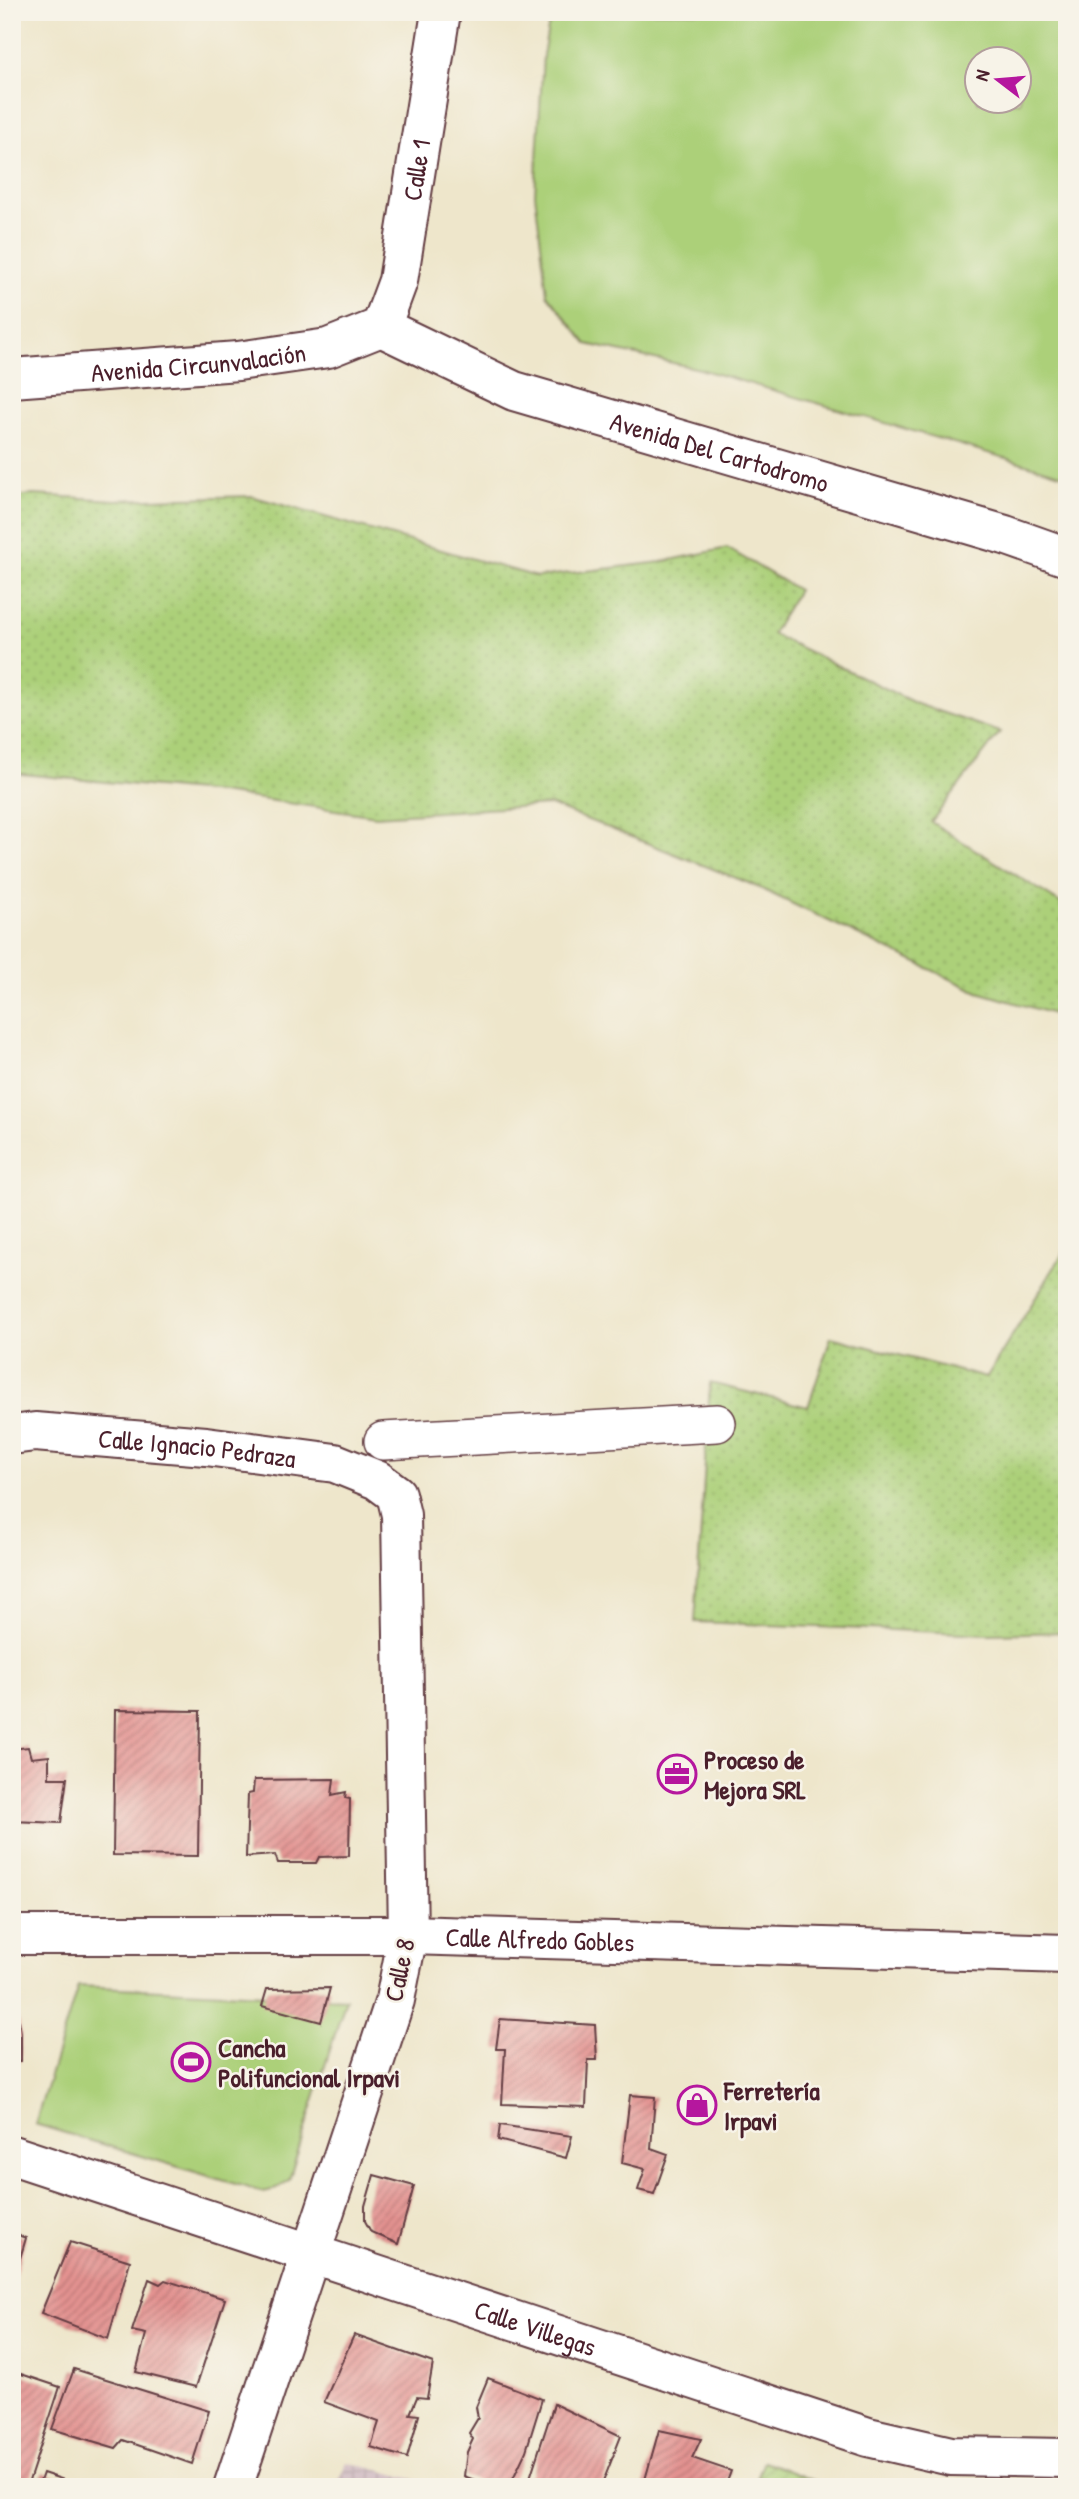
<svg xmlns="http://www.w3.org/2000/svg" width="1079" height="2499" font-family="'Patrick Hand',sans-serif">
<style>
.industrial{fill:url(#industrial-grid)}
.grass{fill:url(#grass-dots);stroke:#7b7852;stroke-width:2}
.garden{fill:url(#garden-furrows);stroke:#7b7852;stroke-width:2}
.pitch{fill:#acd079;stroke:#7b7852;stroke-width:2;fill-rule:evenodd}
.building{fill:url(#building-hatch)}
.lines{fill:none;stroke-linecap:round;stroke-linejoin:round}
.pedestrian-casing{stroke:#633d43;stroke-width:40}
.minor-casing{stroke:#633d43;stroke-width:42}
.tertiary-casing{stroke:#633d43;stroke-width:42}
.pedestrian{stroke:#fff;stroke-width:37}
.minor{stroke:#fff;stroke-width:38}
.tertiary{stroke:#fff;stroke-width:38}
.labels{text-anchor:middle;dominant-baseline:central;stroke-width:5;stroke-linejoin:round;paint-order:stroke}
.street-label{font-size:26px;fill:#4a1f2b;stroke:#f7f3e8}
.poi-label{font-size:26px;font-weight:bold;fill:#4a1f2b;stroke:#f7f3e8;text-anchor:start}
</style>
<defs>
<pattern id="industrial-grid" width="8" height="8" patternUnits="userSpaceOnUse" patternTransform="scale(1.75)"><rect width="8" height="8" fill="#d2bec4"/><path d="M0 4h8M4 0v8" fill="none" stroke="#b6a3a9"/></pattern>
<pattern id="grass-dots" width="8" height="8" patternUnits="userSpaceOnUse" patternTransform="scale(1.75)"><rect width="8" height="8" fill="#acd079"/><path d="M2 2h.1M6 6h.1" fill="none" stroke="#96b269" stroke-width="1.8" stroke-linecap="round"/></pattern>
<pattern id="garden-furrows" width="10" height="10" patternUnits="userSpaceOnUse" patternTransform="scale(1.75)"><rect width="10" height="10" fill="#acd079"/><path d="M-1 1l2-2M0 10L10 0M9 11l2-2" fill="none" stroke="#96b269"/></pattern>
<pattern id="building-hatch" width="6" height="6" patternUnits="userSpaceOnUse" patternTransform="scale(1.75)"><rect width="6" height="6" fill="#e39290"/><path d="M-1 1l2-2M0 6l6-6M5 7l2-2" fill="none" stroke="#ba7776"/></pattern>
</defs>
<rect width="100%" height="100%" fill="#f7f3e8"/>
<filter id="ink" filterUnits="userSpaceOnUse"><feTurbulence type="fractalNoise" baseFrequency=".0143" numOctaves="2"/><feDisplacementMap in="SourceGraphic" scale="14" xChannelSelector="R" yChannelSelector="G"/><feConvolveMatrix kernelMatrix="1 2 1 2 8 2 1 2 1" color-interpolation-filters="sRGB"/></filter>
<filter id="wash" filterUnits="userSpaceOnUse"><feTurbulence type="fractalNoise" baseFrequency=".00686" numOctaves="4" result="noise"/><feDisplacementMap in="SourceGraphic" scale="28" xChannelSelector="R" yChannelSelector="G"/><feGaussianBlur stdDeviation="1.57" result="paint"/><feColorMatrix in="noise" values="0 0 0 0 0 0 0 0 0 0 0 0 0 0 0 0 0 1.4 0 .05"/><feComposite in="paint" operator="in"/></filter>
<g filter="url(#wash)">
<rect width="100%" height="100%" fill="#eee6cb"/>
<path class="industrial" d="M347 2462 429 2483 428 2487H336Z"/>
<g class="grass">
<path d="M34 495 115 500 251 496 537 577 661 562 727 548 798 590 772 634 917 704 1000 732 931 822 1067 907V1018L978 992 751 884 550 805 376 816 220 793 12 773V497Z"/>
<path d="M1067 1247V1632L989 1634 695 1622 710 1383 808 1407 831 1337 986 1378Z"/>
</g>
<path class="garden" d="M764 2461 827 2486 826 2487H754Z"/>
<g class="pitch">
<path d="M551 12H1067V476L700 369 587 344 547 294 535 194 543 55ZM978 60H1020V102H978Z"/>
<path d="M78 1986 346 1999 289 2180 277 2189 262 2192 35 2124Z"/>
</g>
<g id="blocks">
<g class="building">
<path d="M115 1710 200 1711 198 1856 113 1855Z"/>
<path d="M28 1747 31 1758 49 1756V1778H67L61 1823 12 1821V1749Z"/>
<path d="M334 1779 332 1795 346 1792 345 1798 350 1799 349 1856 319 1857 316 1863H278L275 1855 246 1857 248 1794 253 1793 254 1780Z"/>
<path d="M330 1988 321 2022 262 2006 267 1989Z"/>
<path d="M12 2014 19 2021 21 2032V2061H12Z"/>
<path d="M500 2019 595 2025 597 2060H588L586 2107 502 2104 505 2049H496Z"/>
<path d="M630 2095 655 2097 651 2148 668 2154 654 2194 638 2190 645 2169 622 2163Z"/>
<path d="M500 2125 572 2136 566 2158 498 2140Z"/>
<path d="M374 2175 414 2186 398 2244 371 2232 365 2221V2206Z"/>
<path d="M12 2233 26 2238 13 2282H12Z"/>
<path d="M70 2242 130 2261 108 2339 41 2313Z"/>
<path d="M149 2279 160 2284 165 2280 225 2299 196 2387 136 2372 146 2334 132 2331Z"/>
<path d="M354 2335 433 2363 427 2398 417 2397 410 2414 419 2415 407 2458 371 2447 379 2422 324 2402Z"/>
<path d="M74 2369 209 2411 192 2464 123 2440 116 2448 52 2429Z"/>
<path d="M12 2371 60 2387 27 2487H12Z"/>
<path d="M488 2378 542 2399 526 2451 509 2487H493L464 2476 467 2452 473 2439 469 2433 478 2418 476 2407Z"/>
<path d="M554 2404 621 2436 601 2487H527Z"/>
<path d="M659 2430 701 2439 692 2458 731 2471 725 2487H643Z"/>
<path d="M43 2473 76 2484 75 2487H38Z"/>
</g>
</g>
</g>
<g filter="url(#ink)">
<use href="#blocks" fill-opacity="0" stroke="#633d43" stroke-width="2"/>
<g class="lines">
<defs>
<path id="pedestrian" d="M383 1441 717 1423"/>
<g id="minor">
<path id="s1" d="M381 327 514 391 1005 535 1067 557"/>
<path id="s2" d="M12 1435 35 1432 206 1446 335 1463 377 1480 396 1494 401 1515 408 1935 395 2000 233 2487"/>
<path id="s3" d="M12 1935H408L1067 1954"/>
<path id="s4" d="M12 2155 868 2437 951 2456 1067 2458"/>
</g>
<g id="tertiary">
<path id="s5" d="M12 378 238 361 328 348 381 327 398 281 441 12"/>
</g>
</defs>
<use href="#pedestrian" class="pedestrian-casing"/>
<use href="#minor" class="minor-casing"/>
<use href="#tertiary" class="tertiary-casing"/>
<use href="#pedestrian" class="pedestrian"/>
<use href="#minor" class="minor"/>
<use href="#tertiary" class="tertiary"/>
</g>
</g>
<defs>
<symbol id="office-ring" viewBox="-11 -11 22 22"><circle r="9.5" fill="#f7f3e8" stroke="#b5179e" stroke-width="1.5"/><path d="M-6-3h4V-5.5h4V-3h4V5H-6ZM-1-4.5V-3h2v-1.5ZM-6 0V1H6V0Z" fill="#b5179e"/></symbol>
<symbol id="stadium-ring" viewBox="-11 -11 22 22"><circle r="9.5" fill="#f7f3e8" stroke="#b5179e" stroke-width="1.5"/><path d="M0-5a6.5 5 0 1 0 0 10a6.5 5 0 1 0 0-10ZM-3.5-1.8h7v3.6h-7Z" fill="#b5179e"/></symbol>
<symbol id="shop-ring" viewBox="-11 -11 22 22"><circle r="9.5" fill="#f7f3e8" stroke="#b5179e" stroke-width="1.5"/><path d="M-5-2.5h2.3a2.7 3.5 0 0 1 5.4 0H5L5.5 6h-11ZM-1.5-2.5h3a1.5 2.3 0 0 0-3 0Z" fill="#b5179e"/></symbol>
</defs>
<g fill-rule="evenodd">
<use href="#office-ring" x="655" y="1752" width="44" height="44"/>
<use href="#stadium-ring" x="169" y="2040" width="44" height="44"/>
<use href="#shop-ring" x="675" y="2083" width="44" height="44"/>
</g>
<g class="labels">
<g class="street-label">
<text stroke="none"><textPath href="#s5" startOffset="536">Calle 1</textPath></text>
<text stroke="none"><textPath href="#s5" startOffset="187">Avenida Circunvalación</textPath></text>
<text stroke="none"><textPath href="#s1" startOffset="362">Avenida Del Cartodromo</textPath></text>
<text stroke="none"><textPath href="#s2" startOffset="186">Calle Ignacio Pedraza</textPath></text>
<text stroke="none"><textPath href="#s3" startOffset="528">Calle Alfredo Gobles</textPath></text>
<text transform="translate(399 1970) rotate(-78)">Calle 8</text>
<text stroke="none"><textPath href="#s4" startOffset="551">Calle Villegas</textPath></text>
</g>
<g class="poi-label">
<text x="704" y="1759">Proceso de<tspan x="704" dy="30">Mejora SRL</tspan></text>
<text x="218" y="2047">Cancha<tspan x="218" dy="30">Polifuncional Irpavi</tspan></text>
<text x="724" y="2090">Ferretería<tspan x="724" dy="30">Irpavi</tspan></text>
</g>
</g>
<rect width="1079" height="2499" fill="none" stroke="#f7f3e8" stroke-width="42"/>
<g transform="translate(998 80) rotate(286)"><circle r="33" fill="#f7f3e8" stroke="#b29e9c" stroke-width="2"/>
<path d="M0-5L12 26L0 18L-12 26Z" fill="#b5179e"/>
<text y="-10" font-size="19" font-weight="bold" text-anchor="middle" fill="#4a1f2b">N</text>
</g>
</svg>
